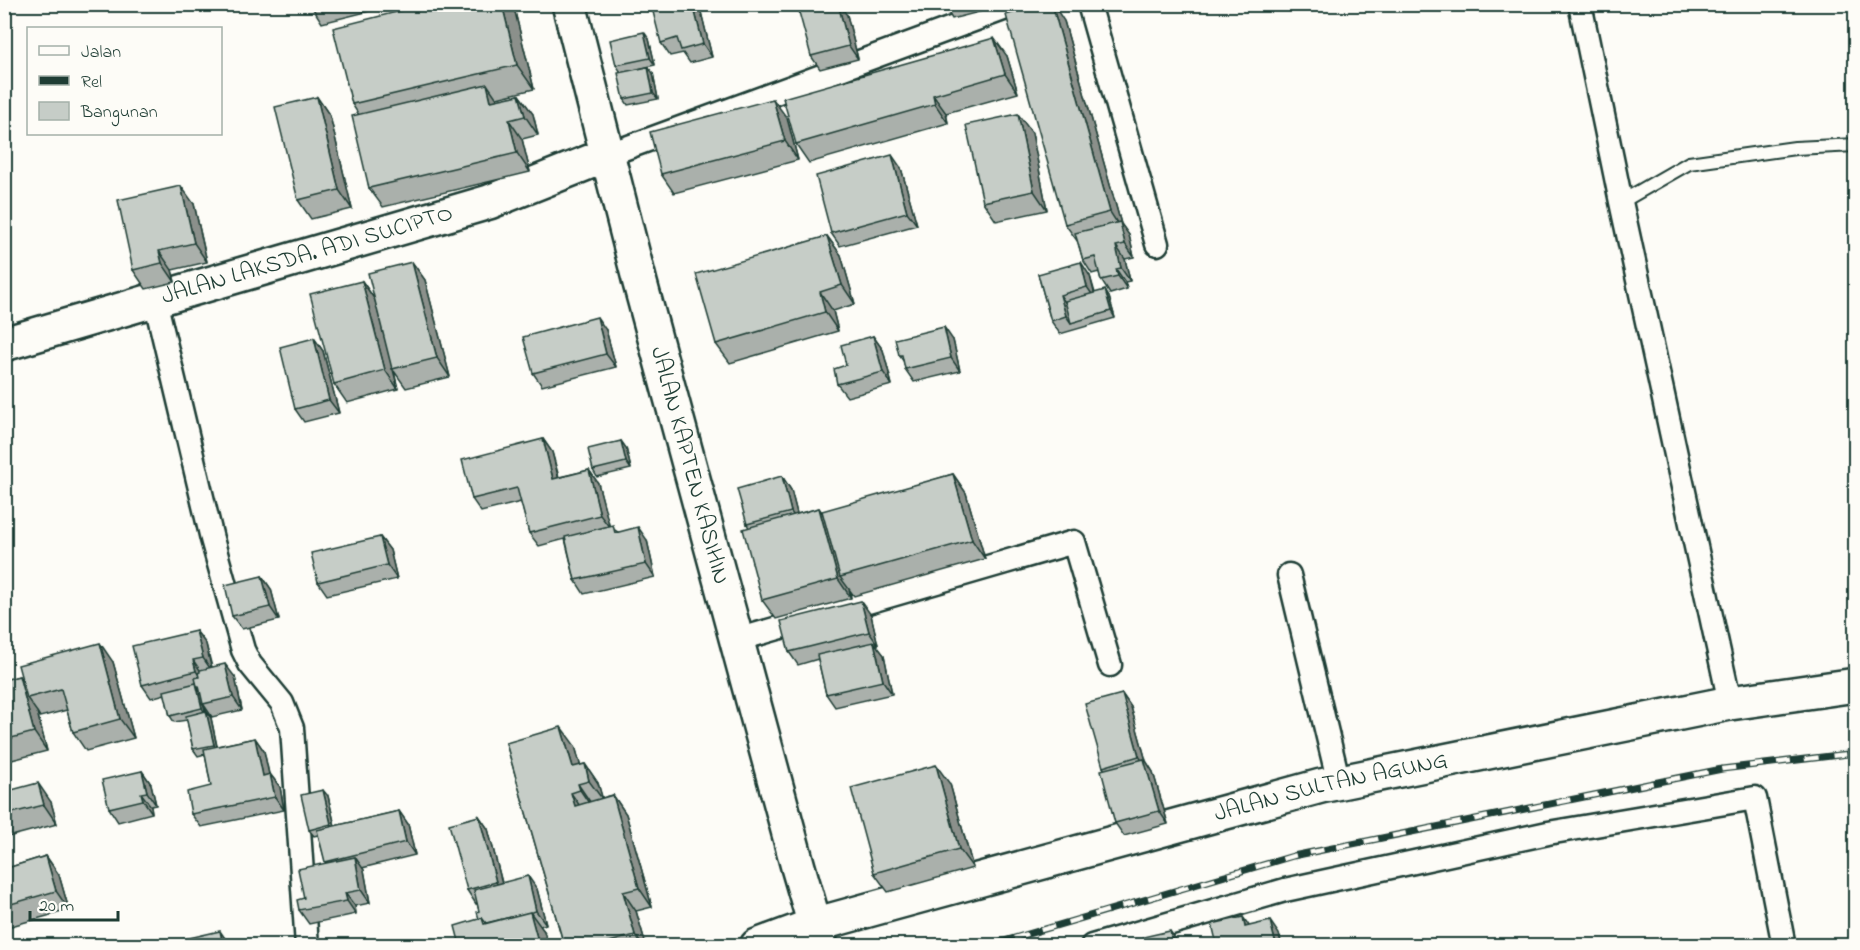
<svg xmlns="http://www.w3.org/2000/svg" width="1860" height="950" font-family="'Indie Flower',sans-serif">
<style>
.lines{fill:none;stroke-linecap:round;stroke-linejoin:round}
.lane-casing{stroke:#1f3d34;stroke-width:16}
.street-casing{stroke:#1f3d34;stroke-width:27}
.secondary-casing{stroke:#1f3d34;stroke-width:38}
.lane{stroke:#fdfcf7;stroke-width:12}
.street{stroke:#fdfcf7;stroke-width:22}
.secondary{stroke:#fdfcf7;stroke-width:33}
.rail-casing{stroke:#1f3d34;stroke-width:7}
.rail{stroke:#fdfcf7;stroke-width:4.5;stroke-dasharray:14;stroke-linecap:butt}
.wall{fill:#aab0ab;stroke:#1f3d34;stroke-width:1.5}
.shaded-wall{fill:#8b908b;stroke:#1f3d34;stroke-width:1.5}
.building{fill:#c6cdc7;stroke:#1f3d34;stroke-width:1.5}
.labels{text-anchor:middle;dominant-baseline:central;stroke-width:6;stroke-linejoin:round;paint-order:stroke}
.street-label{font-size:24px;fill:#1f3d34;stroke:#fdfcf7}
</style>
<rect width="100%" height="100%" fill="#fdfcf7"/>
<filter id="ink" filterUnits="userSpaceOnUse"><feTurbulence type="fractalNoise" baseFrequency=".0167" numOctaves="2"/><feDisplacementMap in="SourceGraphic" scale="12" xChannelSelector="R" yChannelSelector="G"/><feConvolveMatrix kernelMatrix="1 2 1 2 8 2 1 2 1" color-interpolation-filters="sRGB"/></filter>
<g filter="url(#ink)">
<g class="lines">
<defs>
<path id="lane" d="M1621 202 1689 163 1795 148 1856 145"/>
<g id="street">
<path d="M1089 4 1157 244"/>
<path d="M1580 4 1621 202 1730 703"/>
<path d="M607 155 1017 4"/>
<path d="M155 300 212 539 243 650 250 664 282 703 292 728 307 946"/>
<path d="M1289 575 1339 783"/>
<path d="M737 640 1074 542 1110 665"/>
<path d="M1092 946 1285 890 1548 833 1755 798 1784 946"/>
</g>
<g id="secondary">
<path id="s1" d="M569 4 640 283 798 867 821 946"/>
<path id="s2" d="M4 344 489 202 607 155"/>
<path id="s3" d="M757 946 814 925 890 904 1321 786 1730 703 1856 685"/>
</g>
</defs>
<use href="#lane" class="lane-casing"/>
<use href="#street" class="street-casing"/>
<use href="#secondary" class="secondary-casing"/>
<use href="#lane" class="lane"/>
<use href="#street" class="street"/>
<use href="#secondary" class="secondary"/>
<defs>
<path id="rail" d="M987 946 1293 856 1722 769 1856 753"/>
</defs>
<use href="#rail" class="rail-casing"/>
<use href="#rail" class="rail"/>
</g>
<g class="wall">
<path d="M310 4H398L322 23Z"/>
<path d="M428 4H510L515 12 534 89 497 98 498 100 519 95 533 114 538 135 522 139 530 172 383 207 369 188 359 115 352 104Z"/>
<path d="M699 4 712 57 690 63 683 53 670 56 661 43Z"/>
<path d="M943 4H982L983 11 952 19Z"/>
<path d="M847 15 858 59 820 69 811 56Z"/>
<path d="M1064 21 1121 224 1129 235 1134 257 1125 259 1130 281 1125 282 1127 289 1110 294 1101 280 1099 272 1092 274 1083 260 1078 242 1065 224Z"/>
<path d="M649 39 655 65 629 71 653 73 658 99 628 105 624 99 621 72 616 65Z"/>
<path d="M1007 56 1018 93 946 113 948 123 809 163 796 144Z"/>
<path d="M317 97 330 116 352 209 311 219 298 200Z"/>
<path d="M787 118 798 160 674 193 661 174Z"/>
<path d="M1032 133 1047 210 996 221 983 202Z"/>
<path d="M901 168 917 225 840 246 831 233Z"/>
<path d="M194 204 207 262 172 270 175 282 146 289 133 270Z"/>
<path d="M827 236 841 255 855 304 833 311 838 331 730 363 716 344Z"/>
<path d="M412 262 425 280 450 377 406 388 394 371 398 389 347 403 334 384 362 281 374 298Z"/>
<path d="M1038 274 1090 276 1095 293 1109 297 1115 318 1060 334 1051 321Z"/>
<path d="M606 330 616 367 542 386 533 373Z"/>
<path d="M873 336 883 350 892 385 847 397 837 384 846 365Z"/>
<path d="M314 338 323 351 339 413 304 422 295 409Z"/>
<path d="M953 340 960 371 914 382 905 369 904 362 899 355Z"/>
<path d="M543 439 552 452 559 477 589 470 598 483 609 526 618 532 647 540 655 577 584 594 575 580 565 539 539 546 529 533 521 502 481 512 472 499Z"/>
<path d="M621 441 626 448 631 469 597 477 593 470Z"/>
<path d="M953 474 966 493 985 559 854 596 849 589 851 598 776 619 762 600 749 528 747 524 782 476 791 490 797 514 819 508 823 514Z"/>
<path d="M380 537 390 550 397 579 327 595 318 582Z"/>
<path d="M262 576 271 589 279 620 242 629 232 616Z"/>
<path d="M871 615 878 645H876L884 655 892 694 835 707 826 694 818 659 798 665 789 652Z"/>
<path d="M196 631 206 644 212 667 235 677 242 710 212 717 204 705 206 711 211 718 217 746 255 738 264 751 269 774H270L280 787 284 810 201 827 191 814 211 786 205 754 198 756 193 749 187 720 174 722 170 716 165 694 151 698 142 685Z"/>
<path d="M113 662 134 738 86 751 73 732 67 710 40 717 37 712 47 751 4 762V680L19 676 23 682Z"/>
<path d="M1122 694 1131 707 1146 761 1153 772 1168 824 1124 836 1115 823 1104 769 1103 767Z"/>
<path d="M506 743 575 746 580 765 585 764 598 783 602 798 613 795 626 814 652 907 636 911 646 945H564Z"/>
<path d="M142 771 151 784 156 805 151 806 152 813 118 822 109 808Z"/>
<path d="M4 774 6 776 10 791 51 802 57 824 4 838Z"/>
<path d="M950 784 973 868 888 892 874 873Z"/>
<path d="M328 796 335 826 399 811 408 824 415 855 362 868 364 870 370 903 355 906 356 914 309 924 299 910 304 898 326 863 318 835 314 836 309 830Z"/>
<path d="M479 816 488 829 502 883 537 889 546 924 540 926 544 931 479 919V911L477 903 476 904 467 890Z"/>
<path d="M46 856 59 875 69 910 4 928V869Z"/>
</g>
<g class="shaded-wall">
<path d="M502 4H510L515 12 534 89 517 65Z"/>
<path d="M693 4H699L712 57 703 44Z"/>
<path d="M838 4H839L847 15 858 59 849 46Z"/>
<path d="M1052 4H1053L1064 21 1121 224 1129 235 1134 257 1125 244 1121 229 1110 212Z"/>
<path d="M644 32 649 39 655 65 650 58Z"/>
<path d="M994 38 1007 56 1018 93 1005 74Z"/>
<path d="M648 67 653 73 658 99 653 93Z"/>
<path d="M487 84 500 103 491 101Z"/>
<path d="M519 95 533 114 538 135 525 116Z"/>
<path d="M933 95 946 113 948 123 935 104Z"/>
<path d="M317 97 330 116 352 209 339 190Z"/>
<path d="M773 99 787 118 798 160 785 141Z"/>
<path d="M1018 114 1032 133 1047 210 1034 191Z"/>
<path d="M509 120 522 139 530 172 517 153Z"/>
<path d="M892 155 901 168 917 225 907 212Z"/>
<path d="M181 186 194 204 207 262 194 243Z"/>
<path d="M827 236 841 255 855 304 842 285Z"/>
<path d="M1116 246 1125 259 1130 281 1121 268Z"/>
<path d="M159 251 172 270 175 282 162 263Z"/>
<path d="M412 262 425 280 450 377 437 358Z"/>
<path d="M1081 262 1090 276 1096 300 1087 287Z"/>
<path d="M1116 269 1125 282 1127 289 1118 276Z"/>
<path d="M362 281 375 300 398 389 385 370Z"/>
<path d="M1105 290 1109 297 1115 318 1111 311Z"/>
<path d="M820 292 833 311 838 331 825 312Z"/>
<path d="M1060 295 1069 308 1071 323 1066 316Z"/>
<path d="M597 317 606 330 616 367 606 354Z"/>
<path d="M944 327 953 340 960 371 951 358Z"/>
<path d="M873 336 883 350 892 385 883 372Z"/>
<path d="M314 338 323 351 339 413 329 400Z"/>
<path d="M543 439 552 452 562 492 553 479Z"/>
<path d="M621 441 626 448 631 469 626 462Z"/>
<path d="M589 470 598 483 610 528 600 515Z"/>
<path d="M953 474 966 493 985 559 972 540Z"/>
<path d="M782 476 791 490 800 525 791 512Z"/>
<path d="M819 508 832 527 840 577 849 589 851 598 838 579Z"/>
<path d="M638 527 647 540 655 577 646 564Z"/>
<path d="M380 537 390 550 397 579 387 565Z"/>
<path d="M262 576 271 589 279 620 270 607Z"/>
<path d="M861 601 871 615 878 645 869 632Z"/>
<path d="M196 631 206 644 212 671 203 658Z"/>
<path d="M874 642 884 655 892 694 883 681Z"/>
<path d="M100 643 113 662 134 738 120 719Z"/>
<path d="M193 660 202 673 205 684 196 671Z"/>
<path d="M225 664 235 677 242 710 233 697Z"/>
<path d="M19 676 32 695 27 698 37 712 47 751 34 732Z"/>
<path d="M197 686 201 693 206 715 202 708Z"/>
<path d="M1122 694 1131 707 1146 761 1153 772 1168 824 1159 811 1146 767 1139 756Z"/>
<path d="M206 711 211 718 218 752 214 745Z"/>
<path d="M561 727 575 746 585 782 573 767Z"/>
<path d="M255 738 264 751 272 789 263 776Z"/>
<path d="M585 764 598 783 603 800 589 781Z"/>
<path d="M936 765 950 784 973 868 959 849Z"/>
<path d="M142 771 151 784 156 805 147 792Z"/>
<path d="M4 774 6 776 16 812 4 795Z"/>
<path d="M270 774 280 787 284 810 275 797Z"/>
<path d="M38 783 51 802 57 824 44 805Z"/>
<path d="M578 784 591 803 593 809 580 790Z"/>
<path d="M323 790 328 796 336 831 331 824Z"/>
<path d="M141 793 151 806 152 813 143 800Z"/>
<path d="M571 793 584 812 575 806Z"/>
<path d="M613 795 626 814 652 907 639 888Z"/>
<path d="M399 811 408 824 415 855 406 842Z"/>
<path d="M479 816 488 829 505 895 496 882Z"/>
<path d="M46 856 59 875 69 910 56 891Z"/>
<path d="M355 857 364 870 370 903 361 890Z"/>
<path d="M528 876 537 889 546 924 536 911Z"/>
<path d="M623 892 636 911 646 945H642L635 935Z"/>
<path d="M345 893 355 906 356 914 347 901Z"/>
<path d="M530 912 544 931 548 945H539Z"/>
<path d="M1243 917 1252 930 1245 927Z"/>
<path d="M1270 921 1279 934 1282 945H1276Z"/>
<path d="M220 931 229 944V945H223Z"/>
<path d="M1170 931 1179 944 1180 945H1173Z"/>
<path d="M127 937 133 945H129Z"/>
</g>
<g class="building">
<path d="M428 4H502L517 65 352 104 333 28Z"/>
<path d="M651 4H693L703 44 681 50 677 38 661 43Z"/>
<path d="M828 4H838L849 46 811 56 799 12Z"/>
<path d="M1041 4H1052L1110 212 1065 224 1006 15Z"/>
<path d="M644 32 650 58 616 65 610 40Z"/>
<path d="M994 38 1005 74 933 95 935 104 796 144 783 98Z"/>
<path d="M648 67 653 93 624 99 618 73Z"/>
<path d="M487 84 491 101 519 95 525 116 509 120 517 153 369 188 352 116Z"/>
<path d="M317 97 339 190 298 200 275 107Z"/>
<path d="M773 99 785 141 661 174 650 132Z"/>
<path d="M1018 114 1034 191 983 202 966 125Z"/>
<path d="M892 155 907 212 831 233 816 176Z"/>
<path d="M181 186 194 243 159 251 162 263 133 270 118 200Z"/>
<path d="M1120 222 1125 244 1116 246 1121 268 1116 269 1118 276 1101 280 1095 257 1083 260 1075 233Z"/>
<path d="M827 236 842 285 820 292 825 312 716 344 696 274Z"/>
<path d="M412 262 437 358 392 369 368 273Z"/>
<path d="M1081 262 1087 287 1060 295 1066 316 1051 321 1038 274Z"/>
<path d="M362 281 385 370 334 384 310 294Z"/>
<path d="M1105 290 1111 311 1071 323 1065 301Z"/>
<path d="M597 317 606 354 533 373 523 337Z"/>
<path d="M944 327 951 358 905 369 902 355H899L895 339Z"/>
<path d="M873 336 883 372 837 384 834 369 846 365 841 345Z"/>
<path d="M314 338 329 400 295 409 280 347Z"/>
<path d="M543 439 553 479 589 470 600 515 529 533 517 488 472 499 462 460Z"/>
<path d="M621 441 626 462 593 470 588 449Z"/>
<path d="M953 474 972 540 840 577 822 511Z"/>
<path d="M782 476 791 512 747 524 737 489Z"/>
<path d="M819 508 838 579 762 600 743 529Z"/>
<path d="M613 525 615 533 638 527 646 564 575 580 565 537Z"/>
<path d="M380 537 387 565 318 582 311 553Z"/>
<path d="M262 576 270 607 232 616 225 585Z"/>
<path d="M861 601 869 632 789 652 781 621Z"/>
<path d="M196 631 203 658 193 660 196 671 142 685 132 646Z"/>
<path d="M874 642 883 681 826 694 817 655Z"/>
<path d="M100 643 120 719 73 732 61 689 27 698 18 665Z"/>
<path d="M225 664 233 697 203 704 199 686H197L195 678 199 677 198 673 200 672V670Z"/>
<path d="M19 676 34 732 4 740V680Z"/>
<path d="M196 683 202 708 170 716 164 691Z"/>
<path d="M1122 694 1139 756 1103 767 1085 704Z"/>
<path d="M206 711 214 745 193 749 186 716Z"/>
<path d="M561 727 573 767 585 764 589 781 578 784 580 790 571 793 575 806 613 795 639 888 623 892 635 935 598 945H564L506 743Z"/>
<path d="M255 738 263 776 270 774 275 797 191 814 187 792 211 786 204 749Z"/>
<path d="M1144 759 1159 811 1115 823 1101 770Z"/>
<path d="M936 765 959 849 874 873 851 788Z"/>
<path d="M142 771 147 792 141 793 143 800 109 808 102 780Z"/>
<path d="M38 783 44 805 4 815V792Z"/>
<path d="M323 790 331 824 309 830 301 795Z"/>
<path d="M399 811 406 842 325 862 317 830Z"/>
<path d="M479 816 496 882 467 890 449 824Z"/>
<path d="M46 856 56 891 4 906V869Z"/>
<path d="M355 857 361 890 345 893 347 901 299 910 297 900 304 898 298 869Z"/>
<path d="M528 876 536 911 486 923 482 918 479 919 477 912 479 911 474 890Z"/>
<path d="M530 912 539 945H460L455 926 482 918 484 924Z"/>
<path d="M1243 917 1245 927 1270 921 1276 945H1217L1212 924Z"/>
<path d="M220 931 223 945H181L180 940Z"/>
<path d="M1170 931 1173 945H1145L1143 937Z"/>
<path d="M127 937 129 945H93L92 944Z"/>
<path d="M1206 943V945H1196Z"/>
</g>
</g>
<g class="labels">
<g class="street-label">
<text stroke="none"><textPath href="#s2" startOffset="316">JALAN LAKSDA. ADI SUCIPTO</textPath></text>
<text stroke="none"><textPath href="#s1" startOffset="477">JALAN KAPTEN KASIHIN</textPath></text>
<text stroke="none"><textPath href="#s3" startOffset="596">JALAN SULTAN AGUNG</textPath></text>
</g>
</g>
<rect width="1860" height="950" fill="none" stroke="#fdfcf7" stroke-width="24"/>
<rect x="12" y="12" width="1836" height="926" fill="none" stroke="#1f3d34" stroke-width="2" filter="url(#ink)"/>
<rect x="27" y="27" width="195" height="108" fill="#fdfcf7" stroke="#a4b0a9" stroke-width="1.5"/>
<rect x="39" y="46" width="30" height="9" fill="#fdfcf7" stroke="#a4b0a9" stroke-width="1.5"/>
<text x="81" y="57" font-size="18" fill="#1f3d34">Jalan</text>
<rect x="39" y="76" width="30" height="9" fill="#1f3d34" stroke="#a4b0a9" stroke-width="1.5"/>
<text x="81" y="87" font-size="18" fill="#1f3d34">Rel</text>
<rect x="39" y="102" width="30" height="18" fill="#c6cdc7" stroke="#a4b0a9" stroke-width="1.5"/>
<text x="81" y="117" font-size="18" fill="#1f3d34">Bangunan</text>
<path d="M30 911v9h88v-9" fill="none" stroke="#1f3d34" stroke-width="3"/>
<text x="39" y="911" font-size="18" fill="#1f3d34" stroke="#fdfcf7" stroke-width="4.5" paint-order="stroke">20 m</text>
</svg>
